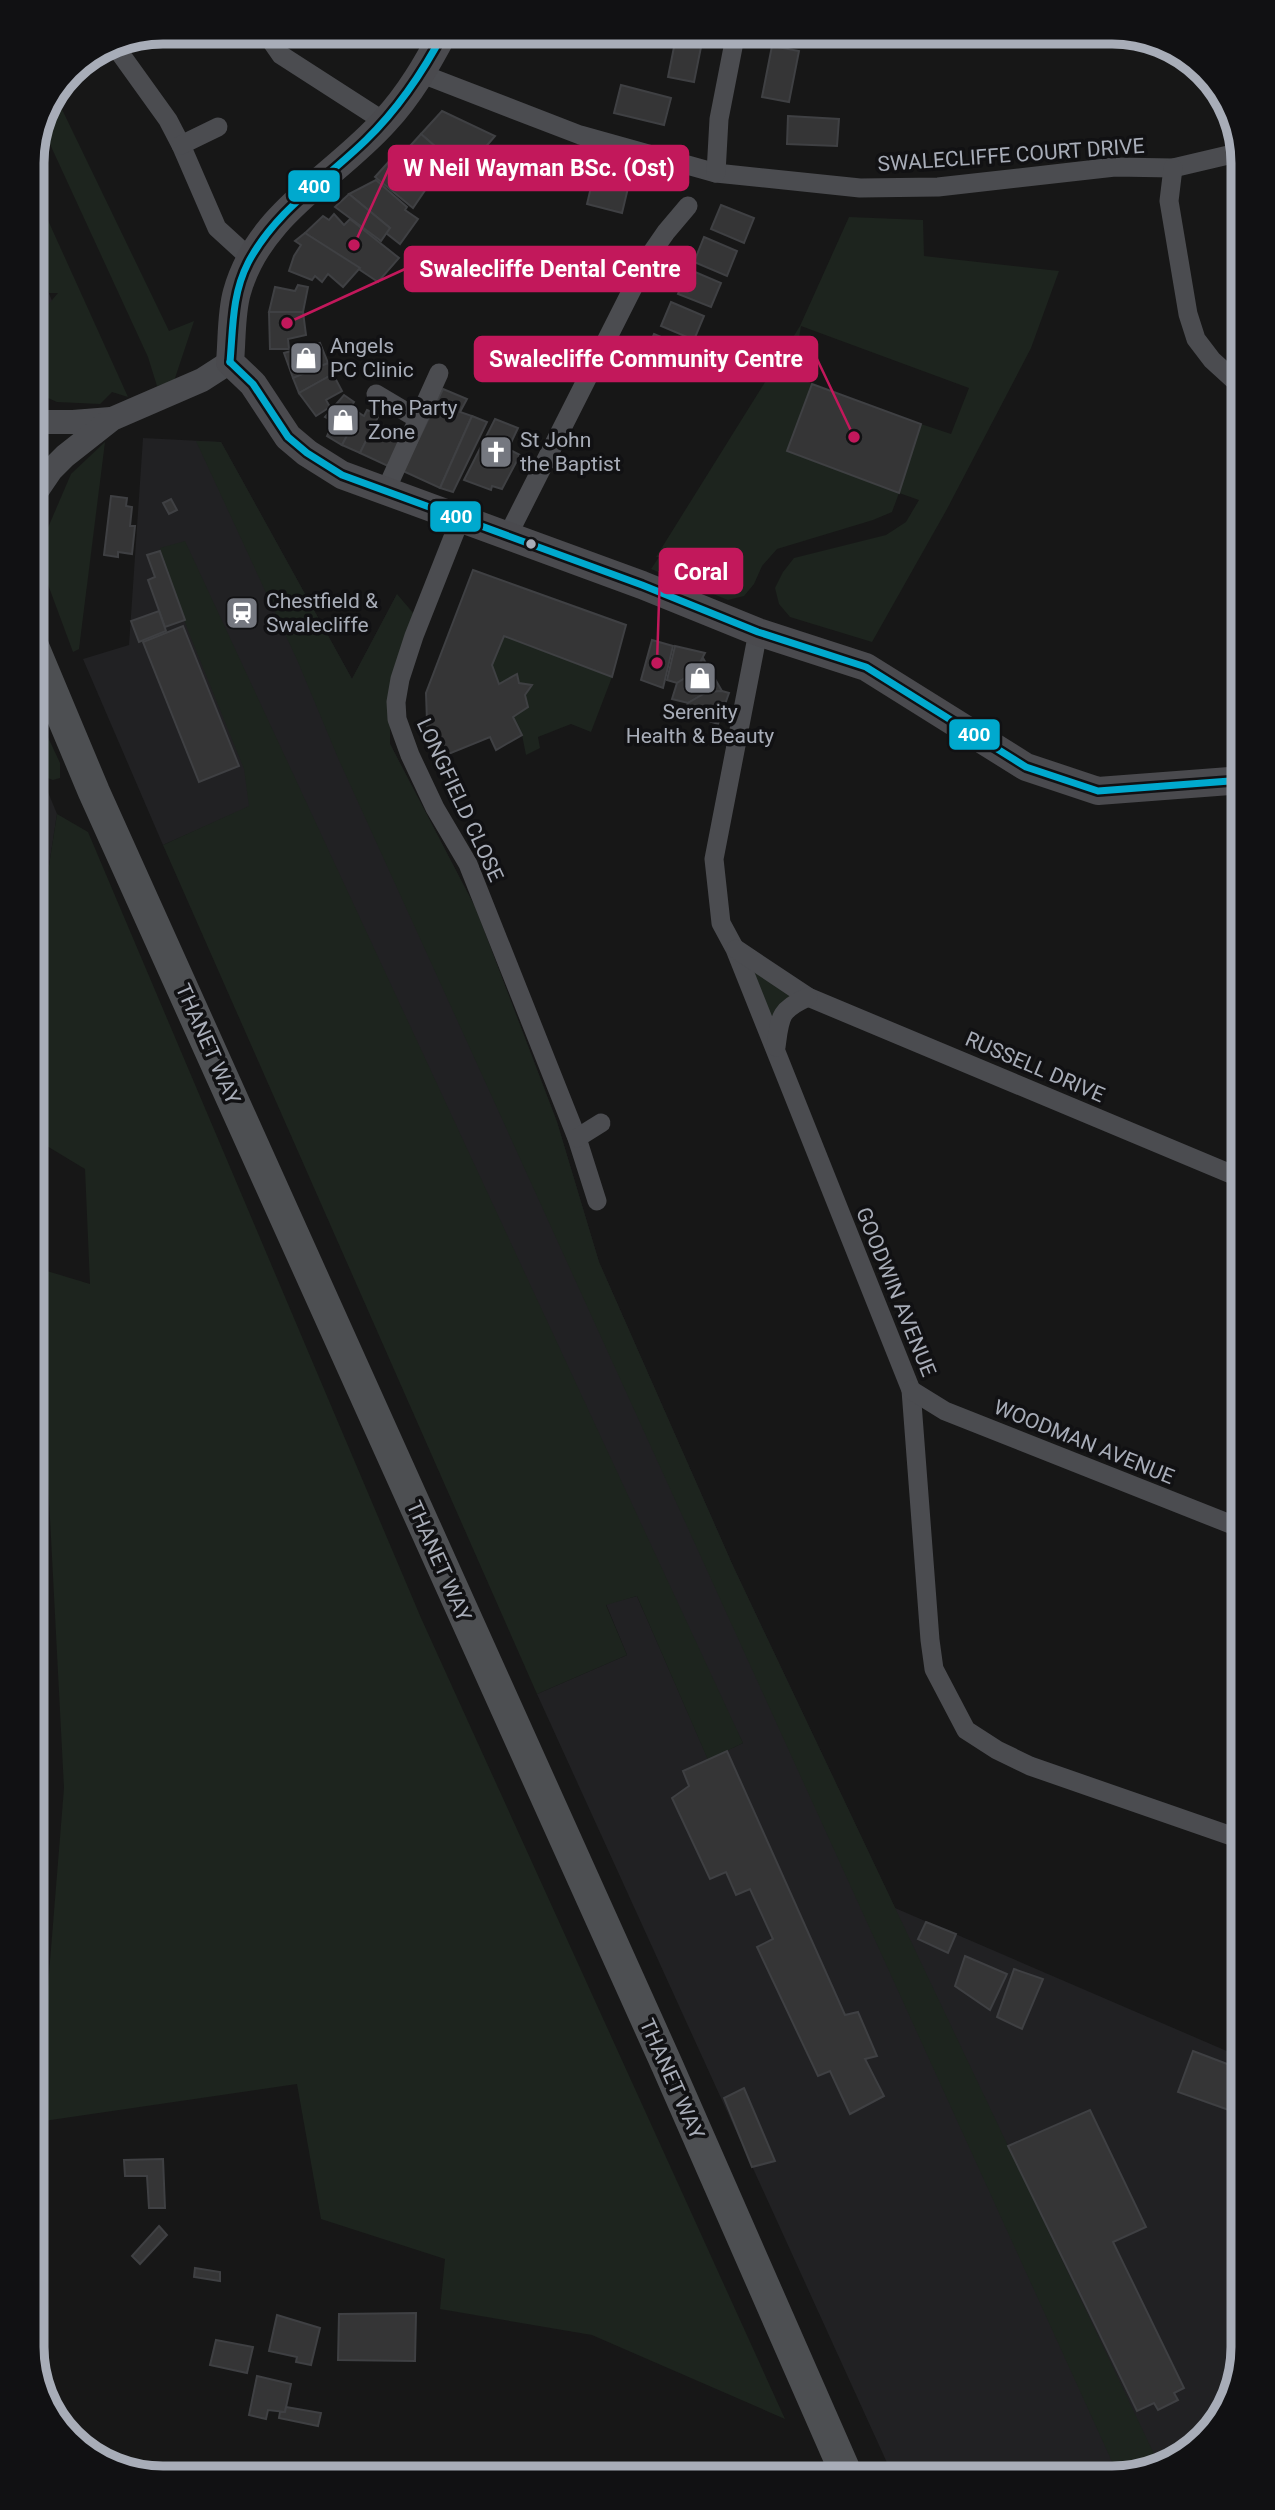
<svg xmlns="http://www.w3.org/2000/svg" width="1275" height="2510" font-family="Roboto,sans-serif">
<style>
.built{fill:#212123}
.green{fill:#1d241e;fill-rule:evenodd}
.building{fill:#353536;stroke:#3f4043;stroke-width:2}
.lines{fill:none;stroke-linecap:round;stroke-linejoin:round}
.minor{stroke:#4b4c50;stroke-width:19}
.tertiary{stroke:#4b4c50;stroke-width:24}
.secondary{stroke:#4a4a4e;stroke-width:28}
.primary{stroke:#4d4f52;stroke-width:32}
.bus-1-casing{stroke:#111113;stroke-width:12}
.bus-1{stroke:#00a9ce;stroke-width:7}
.bus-dot{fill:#a8adb8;stroke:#111113;stroke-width:2.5}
.labels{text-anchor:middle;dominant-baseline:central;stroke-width:7;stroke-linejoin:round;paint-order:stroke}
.street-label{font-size:21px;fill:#a8adb8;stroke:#111113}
.poi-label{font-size:21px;fill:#a8adb8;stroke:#111113;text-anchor:start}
.rim{fill:none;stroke:#a8adb8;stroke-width:9}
.leader{fill:none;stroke:#c2185b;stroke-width:2.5}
.callout-dot{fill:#c2185b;stroke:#111113;stroke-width:2.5}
.callout{fill:#c2185b;stroke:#c2185b;stroke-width:2.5}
.callout-label{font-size:23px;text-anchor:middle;font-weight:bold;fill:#fff}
.line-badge{stroke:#111113;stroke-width:2.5}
.badge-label{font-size:19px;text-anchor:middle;font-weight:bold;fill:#fff}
</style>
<rect width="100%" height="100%" fill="#171717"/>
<g class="built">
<path d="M32 251 81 373 33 352 32 355Z"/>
<path d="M143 438 221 442 352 679 397 594 390 693V744L475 907 557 1122 599 1262 733 1566 895 1908 1243 2058V2348L1221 2421 1162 2469 1112 2478H894L537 1694 627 1655 606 1604 637 1596 708 1759 743 1743 249 807 163 845 83 659 129 645Z"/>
<path d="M32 753 57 814 38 937H32Z"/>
</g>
<g class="green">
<path d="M57 99 169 331 194 321 174 381 157 386 148 357 43 129Z"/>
<path d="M32 185 128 397 112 392 100 404 57 402 32 391V324L58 293H49L32 251Z"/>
<path d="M849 217 923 220 924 256 1059 271 1031 348 947 509 872 642 790 617 779 604 775 588 783 572 794 558 886 535 906 522 919 500 899 493 892 512 873 520 777 549 762 566 754 584 744 596 728 600 651 569 659 557H656L800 326ZM801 326 969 388 951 434 921 424 898 492 787 451 812 384 793 374Z"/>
<path d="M196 441 221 442 352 679 397 594 414 614 390 693V744L475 907 557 1122 599 1262 733 1566 1155 2456V2470L1119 2477 338 758 298 662Z"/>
<path d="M105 442 79 649 73 652 40 563 47 530 71 474Z"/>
<path d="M185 541 743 1743 708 1760 637 1596 606 1605 627 1655 537 1694 163 845 249 806 244 769 187 628 160 548Z"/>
<path d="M504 636 612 677 591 732 571 724 538 737 540 748 526 755 522 735 513 717 532 685 519 683 517 674 499 684 492 665Z"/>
<path d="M32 703 60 763V778L53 780 45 777 32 763Z"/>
<path d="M57 814 88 832 421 1618 785 2419 592 2335 440 2309 445 2259 321 2219 297 2084 37 2122 64 1788 37 1268 90 1284 85 1169 32 1137V1014L38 937Z"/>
<path d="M735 949 808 997 791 1005 775 1049Z"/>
</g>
<g class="building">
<path d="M677 32H704L694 82 668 77Z"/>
<path d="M776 32H804L802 42 775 37Z"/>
<path d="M772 46 799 51 789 102 762 97Z"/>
<path d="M621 85 671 98 664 125 614 113Z"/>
<path d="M442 111 495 136 464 172 421 134Z"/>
<path d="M788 116 839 119 837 146 787 144Z"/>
<path d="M421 134 458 166 441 189 401 156Z"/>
<path d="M393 157 419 179 421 177 430 183 413 208 375 177Z"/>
<path d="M593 179 628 188 622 213 587 204Z"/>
<path d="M376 180 407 207 405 210 418 219 400 244 386 233 390 228 349 194Z"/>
<path d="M349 194 390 228 381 241 335 207Z"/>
<path d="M721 205 754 218 744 243 711 229Z"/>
<path d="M334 214 344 225 350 219 399 258 378 282 305 233 323 216 329 220Z"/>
<path d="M305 233 360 268 343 287 328 274 322 282 315 276 312 280 289 271 294 256 301 245 295 241Z"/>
<path d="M704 237 737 251 727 276 694 262Z"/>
<path d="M688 269 721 283 711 307 678 294Z"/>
<path d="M298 285 308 287 303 312H269L275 287 295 291Z"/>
<path d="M671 302 704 316 694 340 661 326Z"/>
<path d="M269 312H303L306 335 288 339 289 349H270Z"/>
<path d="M654 334 687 348 677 372 644 358Z"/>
<path d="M320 343 328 363 293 378 284 353Z"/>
<path d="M328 363 333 374 299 393 293 378Z"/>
<path d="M333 374 342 391 326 400 330 407 316 416 299 393Z"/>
<path d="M812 384 921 424 899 493 787 451Z"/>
<path d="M443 389 467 399 460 412 472 416 440 488 403 471Z"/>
<path d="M344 395 354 402 350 408 359 413 342 445 327 436 334 422 325 417Z"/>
<path d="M367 410 379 415 360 453 342 445 359 413 364 416Z"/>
<path d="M472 416 487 422 453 492 440 488Z"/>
<path d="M495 419 518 428 508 449 520 455 502 489 492 486 491 490 464 480Z"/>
<path d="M375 422 404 436 390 467 360 453Z"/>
<path d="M111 496 127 498 126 506 132 507 130 526H135L132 554 118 552V557L104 555Z"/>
<path d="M171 499 177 510 169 514 163 503Z"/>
<path d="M160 551 185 620 165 627 148 580 155 577 147 555Z"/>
<path d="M473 570 626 625 612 677 504 636 492 665 499 684 517 674 519 683 532 685 525 695 528 707 513 717 522 735 496 750 490 737 446 755 428 750 426 693Z"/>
<path d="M159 611 166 631 139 642 131 621Z"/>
<path d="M183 626 239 766 199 782 143 642Z"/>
<path d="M652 640 673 646 663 688 641 680Z"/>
<path d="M675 646 705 653 695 672 677 683 667 680Z"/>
<path d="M703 658 722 691 707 692 688 703 672 699 677 683 695 672Z"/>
<path d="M722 691 729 693 718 724 684 713 688 703 707 692Z"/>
<path d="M727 1751 845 2015 858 2012 877 2056 865 2059 884 2096 850 2114 830 2071 818 2076 757 1947 773 1939 750 1889 736 1895 726 1872 710 1879 672 1798 689 1786 683 1771Z"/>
<path d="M926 1922 956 1934 948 1953 918 1939Z"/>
<path d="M965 1956 1007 1974 990 2010 955 1986Z"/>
<path d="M1014 1969 1043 1979 1022 2029 997 2017Z"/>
<path d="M1193 2051 1243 2070V2115L1178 2092Z"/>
<path d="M744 2088 775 2161 752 2167 724 2098Z"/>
<path d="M1090 2110 1146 2227 1113 2242 1184 2388 1174 2393 1178 2400 1158 2410 1154 2403 1137 2411 1008 2146Z"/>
<path d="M163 2159 165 2208H149L147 2176H125L124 2160Z"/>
<path d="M159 2226 167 2235 140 2264 132 2256Z"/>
<path d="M195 2268 220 2272V2281L194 2277Z"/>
<path d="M416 2313 415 2361 338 2360 339 2314Z"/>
<path d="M277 2315 320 2328 311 2365 296 2362 297 2357 269 2351Z"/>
<path d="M216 2340 253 2347 247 2373 210 2365Z"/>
<path d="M257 2376 291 2384 285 2412 268 2410 266 2419 249 2415Z"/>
<path d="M286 2407 321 2413 318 2426 279 2418 280 2412H285Z"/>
</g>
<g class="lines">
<g class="minor">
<path d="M269 32 272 42 281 55 385 122"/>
<path d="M112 42 168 120 181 145 217 228 251 259"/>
<path d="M422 74 580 135 716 173 860 188 938 187 1115 167 1173 168 1241 152"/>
<path d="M181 145 218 127"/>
<path d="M1173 168 1169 201 1188 314 1196 339 1212 360 1235 381 1243 383"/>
<path d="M716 173 719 119 736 32"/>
<path d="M376 394 418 419"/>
<path d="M386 490 439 373"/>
<path d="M461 517 414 636 400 679 396 702 397 719 410 755 435 808 468 864 577 1138 597 1201"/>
<path d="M507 537 648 258 666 232 688 206"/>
<path d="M758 632 714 859 721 923 735 949 911 1390 930 1640 934 1669 966 1730 997 1750 1030 1766 1243 1840"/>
<path d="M736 949 808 997 1243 1179"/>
<path d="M776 1047C780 1017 779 1010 808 997"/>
<path d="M577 1138 601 1123"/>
<path d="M911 1390 945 1411 1243 1529"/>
</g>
<g class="tertiary">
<path d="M32 422H73L111 419"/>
<path d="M32 498 51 470 65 456 112 419 202 380 230 362"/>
</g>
<path class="secondary" d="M444 32C427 64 410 94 385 121 335 177 259 213 237 292 231 312 232 341 230 362L253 384 288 437 307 453 342 475 642 585 758 632 866 667 1026 767 1098 791 1243 780"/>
<path class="primary" d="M32 644 94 792 667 2065 848 2478"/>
<defs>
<g id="bus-1">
<path d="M230 362 253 384 288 437 307 453 342 475 642 585 758 632 866 667 1026 767 1098 791 1243 780"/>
<path d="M230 362C233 328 232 294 248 263 275 211 325 180 366 140 399 108 423 72 444 32"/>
</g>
</defs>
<use href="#bus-1" class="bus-1-casing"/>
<use href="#bus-1" class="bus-1"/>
</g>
<defs>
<symbol id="shop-square" viewBox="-11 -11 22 22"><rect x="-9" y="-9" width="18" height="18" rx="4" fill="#757880" stroke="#111113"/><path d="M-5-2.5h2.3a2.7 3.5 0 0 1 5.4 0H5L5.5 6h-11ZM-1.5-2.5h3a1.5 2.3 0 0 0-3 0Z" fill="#fff"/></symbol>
<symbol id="church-square" viewBox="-11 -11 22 22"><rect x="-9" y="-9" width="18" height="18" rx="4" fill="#757880" stroke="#111113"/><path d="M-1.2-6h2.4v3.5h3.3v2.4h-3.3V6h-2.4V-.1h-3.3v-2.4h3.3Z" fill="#fff"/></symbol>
<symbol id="station-square" viewBox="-11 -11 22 22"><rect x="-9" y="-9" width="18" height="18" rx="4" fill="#757880" stroke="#111113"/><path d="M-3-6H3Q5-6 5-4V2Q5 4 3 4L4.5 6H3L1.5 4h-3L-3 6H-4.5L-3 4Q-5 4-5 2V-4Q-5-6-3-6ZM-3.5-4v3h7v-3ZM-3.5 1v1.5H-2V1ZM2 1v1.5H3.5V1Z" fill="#fff"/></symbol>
</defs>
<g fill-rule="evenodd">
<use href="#shop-square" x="287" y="339" width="38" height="38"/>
<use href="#shop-square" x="324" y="401" width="38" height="38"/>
<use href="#church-square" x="477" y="433" width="38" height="38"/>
<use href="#station-square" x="223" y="594" width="38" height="38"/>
<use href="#shop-square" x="681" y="659" width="38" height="38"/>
</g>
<circle class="bus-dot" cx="531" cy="544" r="6"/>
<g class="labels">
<g class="street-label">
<text transform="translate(1011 155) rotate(-4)">SWALECLIFFE COURT DRIVE</text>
<text transform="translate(460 800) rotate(65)">LONGFIELD CLOSE</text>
<text transform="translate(208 1044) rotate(66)">THANET WAY</text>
<text transform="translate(1035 1067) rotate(23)">RUSSELL DRIVE</text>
<text transform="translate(896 1292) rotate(68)">GOODWIN AVENUE</text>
<text transform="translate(1084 1442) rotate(22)">WOODMAN AVENUE</text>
<text transform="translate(439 1561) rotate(66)">THANET WAY</text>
<text transform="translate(672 2079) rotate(66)">THANET WAY</text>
</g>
<g class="poi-label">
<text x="330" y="346">Angels<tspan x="330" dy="24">PC Clinic</tspan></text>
<text x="368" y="408">The Party<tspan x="368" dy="24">Zone</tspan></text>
<text x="520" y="440">St John<tspan x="520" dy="24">the Baptist</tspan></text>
<text x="266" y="601">Chestfield &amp;<tspan x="266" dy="24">Swalecliffe</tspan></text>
<text x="700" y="712" text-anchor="middle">Serenity<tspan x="700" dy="24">Health &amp; Beauty</tspan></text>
</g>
</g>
<path d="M0 0H1275V2510H0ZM163 44H1112A119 119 0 0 1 1231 163V2347A119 119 0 0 1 1112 2466H163A119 119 0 0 1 44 2347V163A119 119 0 0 1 163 44Z" fill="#111113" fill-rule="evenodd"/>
<path class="rim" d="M163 44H1112A119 119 0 0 1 1231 163V2347A119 119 0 0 1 1112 2466H163A119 119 0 0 1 44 2347V163A119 119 0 0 1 163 44Z"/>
<path class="leader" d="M354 245L389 168M287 323L405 269M854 437L817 359M657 663L660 571"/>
<g class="callout-dot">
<circle cx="354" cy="245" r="7"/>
<circle cx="287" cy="323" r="7"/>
<circle cx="854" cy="437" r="7"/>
<circle cx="657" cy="663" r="7"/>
</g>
<g class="callout">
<rect x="389" y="146" width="299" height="44" rx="7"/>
<rect x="405" y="247" width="290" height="44" rx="7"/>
<rect x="475" y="337" width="342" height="44" rx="7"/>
<rect x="660" y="549" width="82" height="44" rx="7"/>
</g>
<g class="callout-label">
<text x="539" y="176">W Neil Wayman BSc. (Ost)</text>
<text x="550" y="277">Swalecliffe Dental Centre</text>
<text x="646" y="367">Swalecliffe Community Centre</text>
<text x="701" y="580">Coral</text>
</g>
<g class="line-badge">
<rect x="287" y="169" width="54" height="34" rx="7" fill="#00a9ce"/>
<rect x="429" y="500" width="53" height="33" rx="7" fill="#00a9ce"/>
<rect x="948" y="718" width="53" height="33" rx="7" fill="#00a9ce"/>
</g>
<g class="badge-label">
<text x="314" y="193">400</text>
<text x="456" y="523">400</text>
<text x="974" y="741">400</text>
</g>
</svg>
